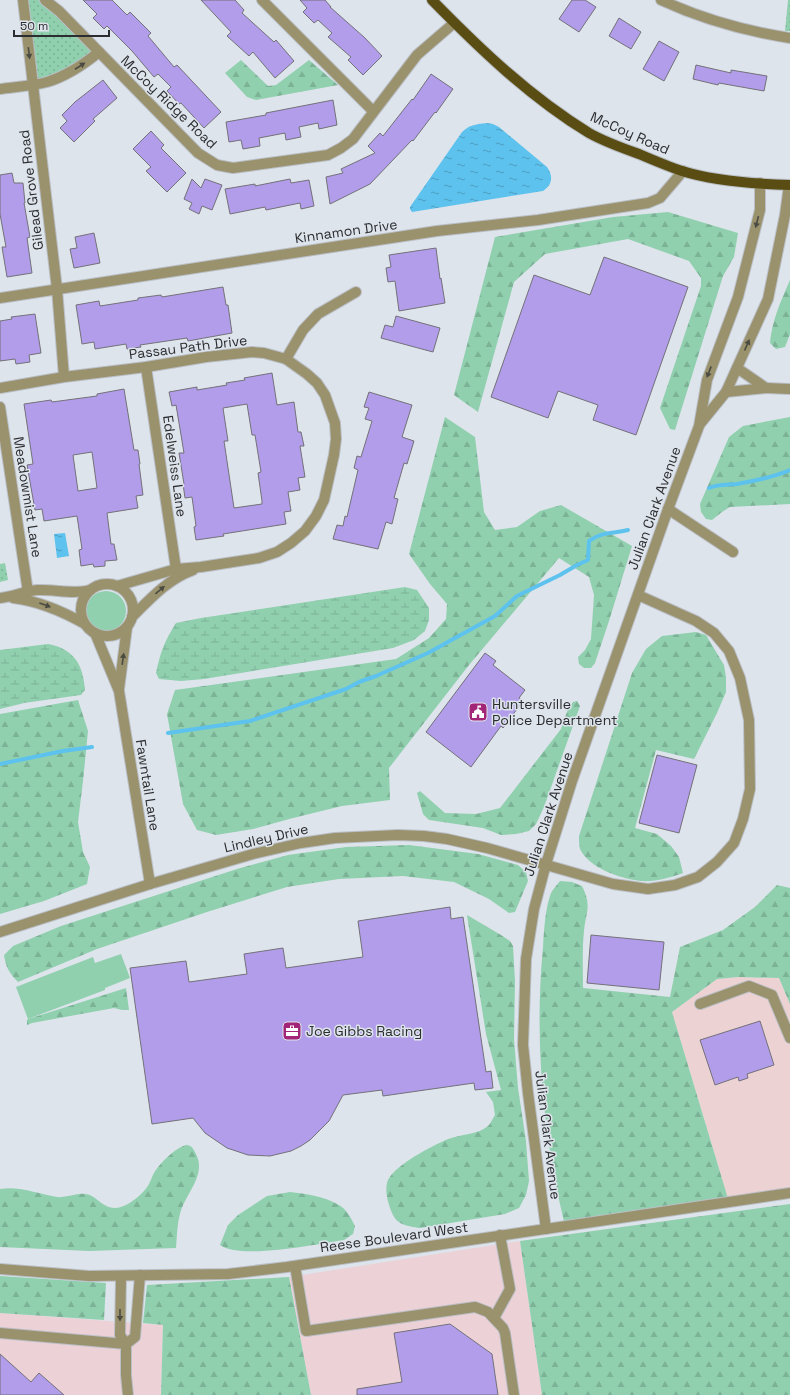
<svg xmlns="http://www.w3.org/2000/svg" width="790" height="1395" font-family="'Space Grotesk',sans-serif">
<style>
.commercial{fill:#edd2d3}
.industrial{fill:#ecd1d7}
.green{fill:#90d0af}
.forest{fill:url(#forest-firs)}
.wetland{fill:url(#wetland-marsh)}
.park{fill:url(#park-dots)}
.water{fill:url(#water-ripples)}
.lines{fill:none;stroke-linecap:round;stroke-linejoin:round}
.stream{stroke:#5dc2ed;stroke-width:4}
.building{fill:#b29deb;stroke:#737179;fill-rule:evenodd}
.minor-casing{stroke:#babfc6;stroke-width:12}
.major-casing{stroke:#babfc6;stroke-width:12}
.minor{stroke:#9a916d;stroke-width:10}
.major{stroke:#5a4d13;stroke-width:10}
.oneway{fill:#4c4b42}
.labels{text-anchor:middle;dominant-baseline:central;stroke-width:3;stroke-linejoin:round;paint-order:stroke}
.street-label{font-size:14px;fill:#2b2d30;stroke:#dee4eb}
.poi-label{font-size:14px;fill:#2b2d30;stroke:#dee4eb;text-anchor:start}
</style>
<defs>
<pattern id="forest-firs" width="22" height="20" patternUnits="userSpaceOnUse"><rect width="22" height="20" fill="#90d0af"/><path d="M5 1l3.5 6h-7zM16 11l3.5 6h-7z" fill="#7cb397"/></pattern>
<pattern id="wetland-marsh" width="20" height="14" patternUnits="userSpaceOnUse"><rect width="20" height="14" fill="#90d0af"/><path d="M1 5h8M5 5V1M11 12h8M15 12V8" fill="none" stroke="#7cb397"/></pattern>
<pattern id="park-dots" width="8" height="8" patternUnits="userSpaceOnUse"><rect width="8" height="8" fill="#90d0af"/><path d="M2 2h.1M6 6h.1" fill="none" stroke="#7cb397" stroke-width="1.8" stroke-linecap="round"/></pattern>
<pattern id="water-ripples" width="26" height="14" patternUnits="userSpaceOnUse"><rect width="26" height="14" fill="#5dc2ed"/><path d="M2 4q2-2 4 0t4 0M15 11q2-2 4 0t4 0" fill="none" stroke="#4d9ec0"/></pattern>
</defs>
<rect width="100%" height="100%" fill="#dee4eb"/>
<path class="commercial" d="M738 977 779 978 790 1004V1193L729 1202 672 1012 717 979Z"/>
<g class="industrial">
<path d="M520 1241 542 1395H311L289 1277Z"/>
<path d="M0 1313 163 1325 161 1395H0Z"/>
</g>
<g class="green">
<circle cx="106" cy="611" r="20"/>
<path d="M121 954 130 978 105 988V990L28 1019 16 987 93 957 95 963Z"/>
</g>
<g class="forest">
<path d="M241 60 268 86 276 85 309 60 338 85 256 100 247 97 225 73Z"/>
<path d="M668 212 738 233 734 257 723 276 675 430 670 429 660 408 701 286V278L689 261 628 239 545 254 514 282 478 412 454 395 495 237 613 217Z"/>
<path d="M790 280V334L785 347 776 349 770 343C772 320 781 301 790 280Z"/>
<path d="M445 417 475 437 484 512 495 530 517 527 540 511 561 505 632 546 609 621 595 663 591 668H584L579 664 578 657 585 650 591 639 594 595 589 577 559 558 469 665 389 768 390 800 342 806 293 818 253 829 216 835 197 830 183 804 167 714 175 690 396 659 429 638 446 619 447 604 430 584 409 554Z"/>
<path d="M790 417V504L730 507 722 512 712 520 706 519 701 512 700 504 729 437 743 426Z"/>
<path d="M696 632 706 635 724 665 726 677V692L717 713 694 759 656 750 635 828 657 834 671 846 679 857 683 873C669 878 655 882 641 881 621 879 589 868 580 849 579 845 579 840 579 836L632 673 646 649 662 636Z"/>
<path d="M78 700 88 731 83 781 78 822 83 852 90 867 87 884 44 901 0 914V714Z"/>
<path d="M577 701 580 706 544 807 536 824 529 831 516 834 501 835 483 828 429 820 423 814 417 793 420 791 445 813 476 814 500 808 561 729 568 709 573 702Z"/>
<path d="M409 845 478 854 518 865 526 872 528 881 515 912 509 913 489 899 454 882 403 876 339 879 287 887 207 912 97 949 18 982C10 974 6 968 4 955L13 946 61 926 237 869 288 855 346 847Z"/>
<path d="M560 881 572 882 582 886C592 906 586 911 584 931 582 950 583 969 583 988L670 997 680 947 723 930 755 907 777 885 790 888V1004L779 978 738 977 717 979 672 1012 729 1202 565 1226C543 1135 534 1041 543 947 544 930 545 909 551 893 553 889 557 885 560 881Z"/>
<path d="M467 915 501 935 510 941 513 946 515 981 514 1039 518 1088 526 1141 529 1181 526 1195 519 1208 505 1214 420 1228C407 1226 397 1225 392 1213 388 1203 384 1190 388 1180 395 1165 432 1146 448 1139 461 1134 477 1135 488 1126 491 1123 493 1118 495 1115L493 1102 486 1092 501 1090 486 1034Z"/>
<path d="M126 988 129 1010H122L114 1008 32 1023 27 1025V1020L28 1019Z"/>
<path d="M186 1145C192 1145 194 1150 196 1154 207 1175 185 1194 180 1214 177 1225 177 1237 176 1248L89 1251 0 1247V1189C20 1186 38 1194 57 1197 66 1198 76 1193 85 1194 98 1195 103 1212 121 1207 131 1204 144 1193 149 1184 151 1180 152 1176 154 1173 160 1163 175 1148 186 1145Z"/>
<path d="M290 1192C306 1194 323 1196 337 1204 346 1208 351 1218 355 1226L353 1234 344 1240C317 1244 241 1260 220 1245L228 1225 238 1215 267 1196Z"/>
<path d="M790 1204V1395H542L520 1241Z"/>
<path d="M0 1276 106 1283 104 1320 0 1313Z"/>
<path d="M289 1277 311 1395H161L163 1325 143 1323 147 1285Z"/>
</g>
<g class="wetland">
<path d="M405 587 417 590 429 608V620L425 631 414 640 393 648 204 679 181 681 159 679 156 673C160 653 165 640 176 623L201 618Z"/>
<path d="M48 644C74 649 83 664 85 690L81 695 24 703 0 709V650Z"/>
</g>
<g class="park">
<path d="M23 0H45L99 52 82 65 33 85Z"/>
<path d="M788 0H790V31H785Z"/>
<path d="M5 563 8 580 0 582V564Z"/>
</g>
<g class="water">
<path d="M487 123 493 124 499 127 547 167C553 175 553 185 543 191L412 212 410 209V207L462 132C469 125 477 124 487 123Z"/>
<path d="M65 533 69 556 57 558 54 534Z"/>
</g>
<g class="lines">
<g class="stream">
<path d="M709 488C718 484 727 485 737 484 755 481 773 477 790 470"/>
<path d="M168 733 250 721 346 689 359 682 376 676 428 653 495 616 517 596 560 575 577 565 588 560 589 541C603 531 612 534 628 530"/>
<path d="M0 764 63 751 92 747"/>
</g>
</g>
<g class="building">
<path d="M83 0H112L127 15 130 12 151 33 148 36 174 67 177 65 221 112 204 128 181 103 179 104 167 91 171 87 158 74 154 77 132 51 107 26 104 29 93 18 97 14Z"/>
<path d="M201 0H235L244 10 242 13 274 42 276 40 294 61 275 78 253 52 249 56 227 36 231 32Z"/>
<path d="M300 0H325L331 7H330L365 38 382 56 363 75 348 60 351 57 328 37 332 33 318 20 314 23 303 12 307 8Z"/>
<path d="M572 0H585L596 7 579 32 559 19Z"/>
<path d="M619 18 641 32 631 49 609 36Z"/>
<path d="M659 41 679 52 664 81 643 69Z"/>
<path d="M696 65 731 73V70L767 76 764 91 719 83 718 85 693 79Z"/>
<path d="M431 74 453 89 436 113 435 112 413 141 412 140 370 184 330 204 326 177 343 173 341 169 375 153 368 146 380 133 383 136 412 99 413 100Z"/>
<path d="M103 80 117 98 93 119 95 121 74 142 60 128 67 121 62 115 75 102Z"/>
<path d="M333 100 337 125 319 129 318 123 299 127 301 137 286 140 285 133 259 138 260 146 243 149 241 140 229 142 226 122 266 115V113Z"/>
<path d="M151 131 164 145 161 148 186 173 167 192 146 171 151 167 133 149Z"/>
<path d="M12 173 14 183H23L25 203H24L30 237 27 238 32 273 7 277 2 247H6L0 214V175Z"/>
<path d="M192 179 201 188 205 179 222 185 212 210 202 206 199 214 189 209 192 203 184 199Z"/>
<path d="M290 179 291 183 309 180 314 206 301 209 300 203 266 210 265 207 230 214 225 189 255 184V186Z"/>
<path d="M94 233 100 263 74 268 70 249 77 248 75 237Z"/>
<path d="M436 248 440 279 441 278 445 303 399 311 395 281 388 282 386 268 391 267 389 255Z"/>
<path d="M604 257 688 287 636 435 593 420 598 405 558 391 548 418 491 397 534 275 590 295Z"/>
<path d="M223 287 226 305H228L232 333 188 341 187 338 140 345 141 347 127 349 126 344 95 349 94 342 82 344 76 305 99 301 100 306 138 300V298L161 295 162 297Z"/>
<path d="M35 314 41 353 29 355 30 362 16 364 15 359 0 361V321L12 319 11 317Z"/>
<path d="M396 316 440 328 433 352 381 338 385 325 393 327Z"/>
<path d="M272 373 277 405 294 402 298 432H301L304 446H300L305 477 298 478 300 490 288 492 291 511 284 512 286 524 223 534 224 536 196 540 194 527 196 526 192 497 185 498 183 484H184L179 453H184L176 405 172 406 169 392 197 387V390L227 385 226 383 245 380 244 378ZM247 404 252 435H255L261 472 258 473 262 501V504L234 508 224 441H228L223 408Z"/>
<path d="M124 389 134 450H138L140 464H139L143 495 136 496 138 508 107 513 111 544H114L117 560 105 561V566L94 567 93 564 81 566 79 550 82 549 77 516 44 521 42 509 35 510 27 465 33 464 24 404 51 400 52 402 97 396V394ZM92 452 97 488 78 491 73 455Z"/>
<path d="M369 392 412 405 402 437 414 441 407 464 404 463 394 498 398 499 392 524 386 522 378 549 333 539 337 525 343 526 345 516 347 517 358 470 354 468 357 456 361 457 372 421 365 419 369 408 364 407Z"/>
<path d="M485 653 496 661 493 665 525 690 519 698 523 701 503 728 501 726 471 767 426 732Z"/>
<path d="M657 755 697 765 679 833 639 823Z"/>
<path d="M450 907 451 919 463 917 486 1072 491 1071 493 1088 475 1090 474 1083 383 1096 382 1090 343 1095 329 1121 310 1140 301 1146 291 1151 270 1156 248 1155 227 1148 205 1133 193 1118 152 1124 130 968 186 961 189 982 247 974 244 954 283 948 286 968 363 957 358 921Z"/>
<path d="M591 935 664 942 659 990 587 983Z"/>
<path d="M760 1021 774 1065 747 1074 748 1078 739 1081 738 1077 715 1085 700 1040Z"/>
<path d="M450 1324 492 1354 498 1395H357V1389L402 1382 394 1333Z"/>
<path d="M0 1354 31 1382 39 1373 64 1395H0Z"/>
</g>
<g class="lines">
<defs>
<g id="minor">
<path d="M23 0 57 289 64 377"/>
<path d="M45 0 59 11 198 153 217 165 233 168 328 155 341 148 353 139 417 55 454 23"/>
<path d="M262 0 373 111"/>
<path d="M661 0C702 19 745 31 790 38"/>
<path d="M0 89C15 87 32 86 47 82 67 76 83 65 99 52"/>
<path d="M0 298 437 231 538 220 648 203 660 198 683 171"/>
<path d="M286 359 303 330 318 314 356 292"/>
<path d="M146 367 176 569"/>
<path d="M0 388 64 377 146 367 206 357 252 352 264 353 286 359 307 374 317 383 325 395 335 423 336 439 334 455 324 500 316 516 305 531 291 543 277 552 259 558 201 567 176 569 117 586"/>
<path d="M766 388 790 389"/>
<path d="M726 392 766 388 737 368"/>
<path d="M0 407 28 592"/>
<path d="M700 424 726 392 768 299 785 215 789 185"/>
<path d="M668 509 733 552"/>
<circle cx="107" cy="610" r="26"/>
<path d="M0 598C12 597 25 591 37 590 56 589 71 595 90 590"/>
<path d="M13 598C39 601 62 611 85 624"/>
<path d="M132 617C150 599 168 579 193 570"/>
<path d="M95 633 119 691 150 884"/>
<path d="M119 689 127 627"/>
<path d="M0 932 150 884 253 854 301 843 335 838 398 835 424 836 447 839 487 848 613 884 648 889 675 885 698 877 717 862 734 843 743 819 750 789 749 720 740 678 729 651 714 633 696 621 638 595"/>
<path d="M700 1004 749 986 772 995 790 1038"/>
<path d="M546 1229 528 1093 523 1045 526 959 534 909 546 864 572 781 667 512 699 426 707 380 738 297 760 210V183"/>
<path d="M295 1266 306 1331 475 1307 488 1312 503 1328 505 1333 514 1395"/>
<path d="M0 1269 89 1276 228 1274 287 1267 790 1193"/>
<path d="M121 1276 120 1335 126 1344 135 1337 140 1275"/>
<path d="M494 1318 510 1289 500 1235"/>
<path d="M0 1333 126 1344V1375L128 1395"/>
</g>
<path id="major" d="M432 0C480 49 530 97 589 133 605 142 622 148 639 154 653 160 667 166 682 171 714 181 756 184 790 185"/>
</defs>
<use href="#minor" class="minor-casing"/>
<use href="#major" class="major-casing"/>
<use href="#minor" class="minor"/>
<use href="#major" class="major"/>
</g>
<defs><path id="oneway-solid" d="M-6-.8H1V-3.2L6.5 0L1 3.2V.8H-6Z"/></defs>
<g class="oneway">
<use href="#oneway-solid" transform="translate(29 53) rotate(83)"/>
<use href="#oneway-solid" transform="translate(80 66) rotate(-33)"/>
<use href="#oneway-solid" transform="translate(757 222) rotate(104)"/>
<use href="#oneway-solid" transform="translate(747 345) rotate(-66)"/>
<use href="#oneway-solid" transform="translate(709 372) rotate(111)"/>
<use href="#oneway-solid" transform="translate(160 590) rotate(-40)"/>
<use href="#oneway-solid" transform="translate(45 605) rotate(20)"/>
<use href="#oneway-solid" transform="translate(123 659) rotate(-82)"/>
<use href="#oneway-solid" transform="translate(120 1315) rotate(90)"/>
</g>
<defs>
<symbol id="civic-square" viewBox="-11 -11 22 22"><rect x="-9" y="-9" width="18" height="18" rx="4" fill="#a22577" stroke="#dee4eb"/><path d="M-.6-6.5H3V-4.5H.6V-3L4-1V1h2V6H-6V1h2V-1L-.6-3ZM-1.2 2.5V6h2.4V2.5Z" fill="#fff"/></symbol>
<symbol id="office-square" viewBox="-11 -11 22 22"><rect x="-9" y="-9" width="18" height="18" rx="4" fill="#a22577" stroke="#dee4eb"/><path d="M-6-3h4V-5.5h4V-3h4V5H-6ZM-1-4.5V-3h2v-1.5ZM-6 0V1H6V0Z" fill="#fff"/></symbol>
</defs>
<g fill-rule="evenodd">
<use href="#civic-square" x="467" y="701" width="22" height="22"/>
<use href="#office-square" x="281" y="1020" width="22" height="22"/>
</g>
<g class="labels">
<g class="street-label">
<text transform="translate(169 102) rotate(44)">McCoy Ridge Road</text>
<text transform="translate(630 133) rotate(24)">McCoy Road</text>
<text transform="translate(31 190) rotate(-97)">Gilead Grove Road</text>
<text transform="translate(346 231) rotate(-8)">Kinnamon Drive</text>
<text transform="translate(188 347) rotate(-7)">Passau Path Drive</text>
<text transform="translate(175 466) rotate(82)">Edelweiss Lane</text>
<text transform="translate(28 497) rotate(81)">Meadowmist Lane</text>
<text transform="translate(654 508) rotate(-70)">Julian Clark Avenue</text>
<text transform="translate(148 785) rotate(81)">Fawntail Lane</text>
<text transform="translate(548 814) rotate(-72)">Julian Clark Avenue</text>
<text transform="translate(266 838) rotate(-13)">Lindley Drive</text>
<text transform="translate(548 1135) rotate(83)">Julian Clark Avenue</text>
<text transform="translate(394 1237) rotate(-8)">Reese Boulevard West</text>
</g>
<g class="poi-label">
<text x="492" y="704">Huntersville<tspan x="492" dy="16">Police Department</tspan></text>
<text x="306" y="1031">Joe Gibbs Racing</text>
</g>
</g>
<path d="M14 30v6h95v-6" fill="none" stroke="#2b2d30" stroke-width="2"/>
<text x="20" y="30" font-size="12" fill="#2b2d30" stroke="#dee4eb" stroke-width="3" paint-order="stroke">50 m</text>
</svg>
